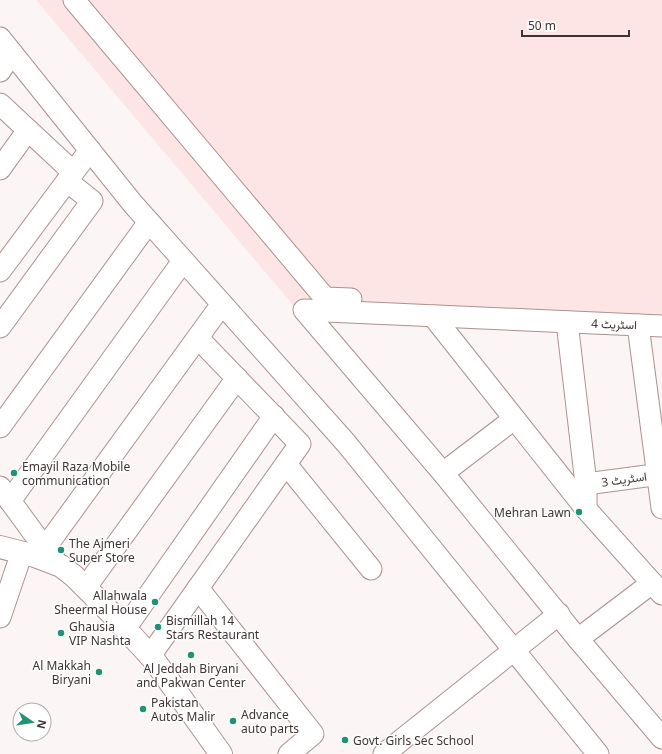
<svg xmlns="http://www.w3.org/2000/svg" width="662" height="754" font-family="'Noto Sans',Vazirmatn,sans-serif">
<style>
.built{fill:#fce5e4}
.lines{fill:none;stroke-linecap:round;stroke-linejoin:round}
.minor-casing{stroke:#ac9290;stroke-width:23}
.major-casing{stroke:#ac9290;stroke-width:24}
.minor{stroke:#fff;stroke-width:21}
.major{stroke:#fff;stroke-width:22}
.poi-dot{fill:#209376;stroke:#fff;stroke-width:1.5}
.labels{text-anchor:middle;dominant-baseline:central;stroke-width:3;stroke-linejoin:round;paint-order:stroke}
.street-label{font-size:12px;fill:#3e3333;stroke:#fff}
.poi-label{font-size:12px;fill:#3e3333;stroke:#fff;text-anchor:start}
</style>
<rect width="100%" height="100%" fill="#fbf5f5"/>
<path class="built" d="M36 0H662V321L293 305Z"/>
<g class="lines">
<defs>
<g id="minor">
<path d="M74 0 325 298 351 299"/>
<path d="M0 38 133 204 346 443 598 754"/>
<path d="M0 71 12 53"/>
<path d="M0 104 73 172"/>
<path d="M0 169 28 130"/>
<path d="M0 271 90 150"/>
<path d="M433 316 586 509 662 594"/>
<path d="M567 322 586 484V509"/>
<path d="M638 325 662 508"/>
<path d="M662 326 304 310 443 473 578 639 662 738"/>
<path d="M0 327 92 201 67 181"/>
<path d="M0 427 149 222"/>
<path d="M286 464 371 569"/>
<path d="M443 473 514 419"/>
<path d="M586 484 662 474"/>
<path d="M0 487 35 535 54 558"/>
<path d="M10 501 183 261"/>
<path d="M45 548 222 304"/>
<path d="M86 587 237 378"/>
<path d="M198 588 313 734 289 754"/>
<path d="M0 617 18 564"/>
<path d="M125 629 274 416"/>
<path d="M578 639 652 583"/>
<path d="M150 656 300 444 198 338"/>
<path d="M384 754 559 614"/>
</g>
<path id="major" d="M0 547 35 556 61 566 74 576 111 613 154 660 221 754"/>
</defs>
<use href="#minor" class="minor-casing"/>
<use href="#major" class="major-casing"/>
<use href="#minor" class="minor"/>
<use href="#major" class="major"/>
</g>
<g class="poi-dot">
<circle cx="14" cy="473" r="4"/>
<circle cx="579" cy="512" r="4"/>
<circle cx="61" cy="550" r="4"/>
<circle cx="155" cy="602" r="4"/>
<circle cx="158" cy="627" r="4"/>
<circle cx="61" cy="633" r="4"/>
<circle cx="191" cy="655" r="4"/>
<circle cx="99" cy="672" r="4"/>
<circle cx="143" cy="709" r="4"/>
<circle cx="233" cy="721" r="4"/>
<circle cx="345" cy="740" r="4"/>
</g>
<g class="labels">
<g class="street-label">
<text transform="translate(614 324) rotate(2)">اسٹریٹ 4</text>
<text transform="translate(624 479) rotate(-8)">اسٹریٹ 3</text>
</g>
<g class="poi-label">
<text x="22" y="466">Emayil Raza Mobile<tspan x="22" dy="14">communication</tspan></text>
<text x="571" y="512" text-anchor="end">Mehran Lawn</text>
<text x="69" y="543">The Ajmeri<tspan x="69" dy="14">Super Store</tspan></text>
<text x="147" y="595" text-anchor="end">Allahwala<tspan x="147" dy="14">Sheermal House</tspan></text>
<text x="166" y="620">Bismillah 14<tspan x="166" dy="14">Stars Restaurant</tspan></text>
<text x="69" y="626">Ghausia<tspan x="69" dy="14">VIP Nashta</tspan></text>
<text x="91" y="665" text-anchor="end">Al Makkah<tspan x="91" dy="14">Biryani</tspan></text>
<text x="191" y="668" text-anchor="middle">Al Jeddah Biryani<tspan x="191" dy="14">and Pakwan Center</tspan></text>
<text x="151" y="702">Pakistan<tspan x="151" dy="14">Autos Malir</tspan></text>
<text x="241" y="714">Advance<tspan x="241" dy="14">auto parts</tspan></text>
<text x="353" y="740">Govt. Girls Sec School</text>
</g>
</g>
<g transform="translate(32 722) rotate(103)"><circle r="19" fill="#ffffff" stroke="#b2adad"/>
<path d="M0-3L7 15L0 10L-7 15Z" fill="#209376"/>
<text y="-6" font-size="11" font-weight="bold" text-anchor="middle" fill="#3e3333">N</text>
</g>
<path d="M522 30v6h107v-6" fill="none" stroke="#3e3333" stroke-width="2"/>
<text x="528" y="30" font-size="12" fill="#3e3333" stroke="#ffffff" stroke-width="3" paint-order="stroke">50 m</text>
</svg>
